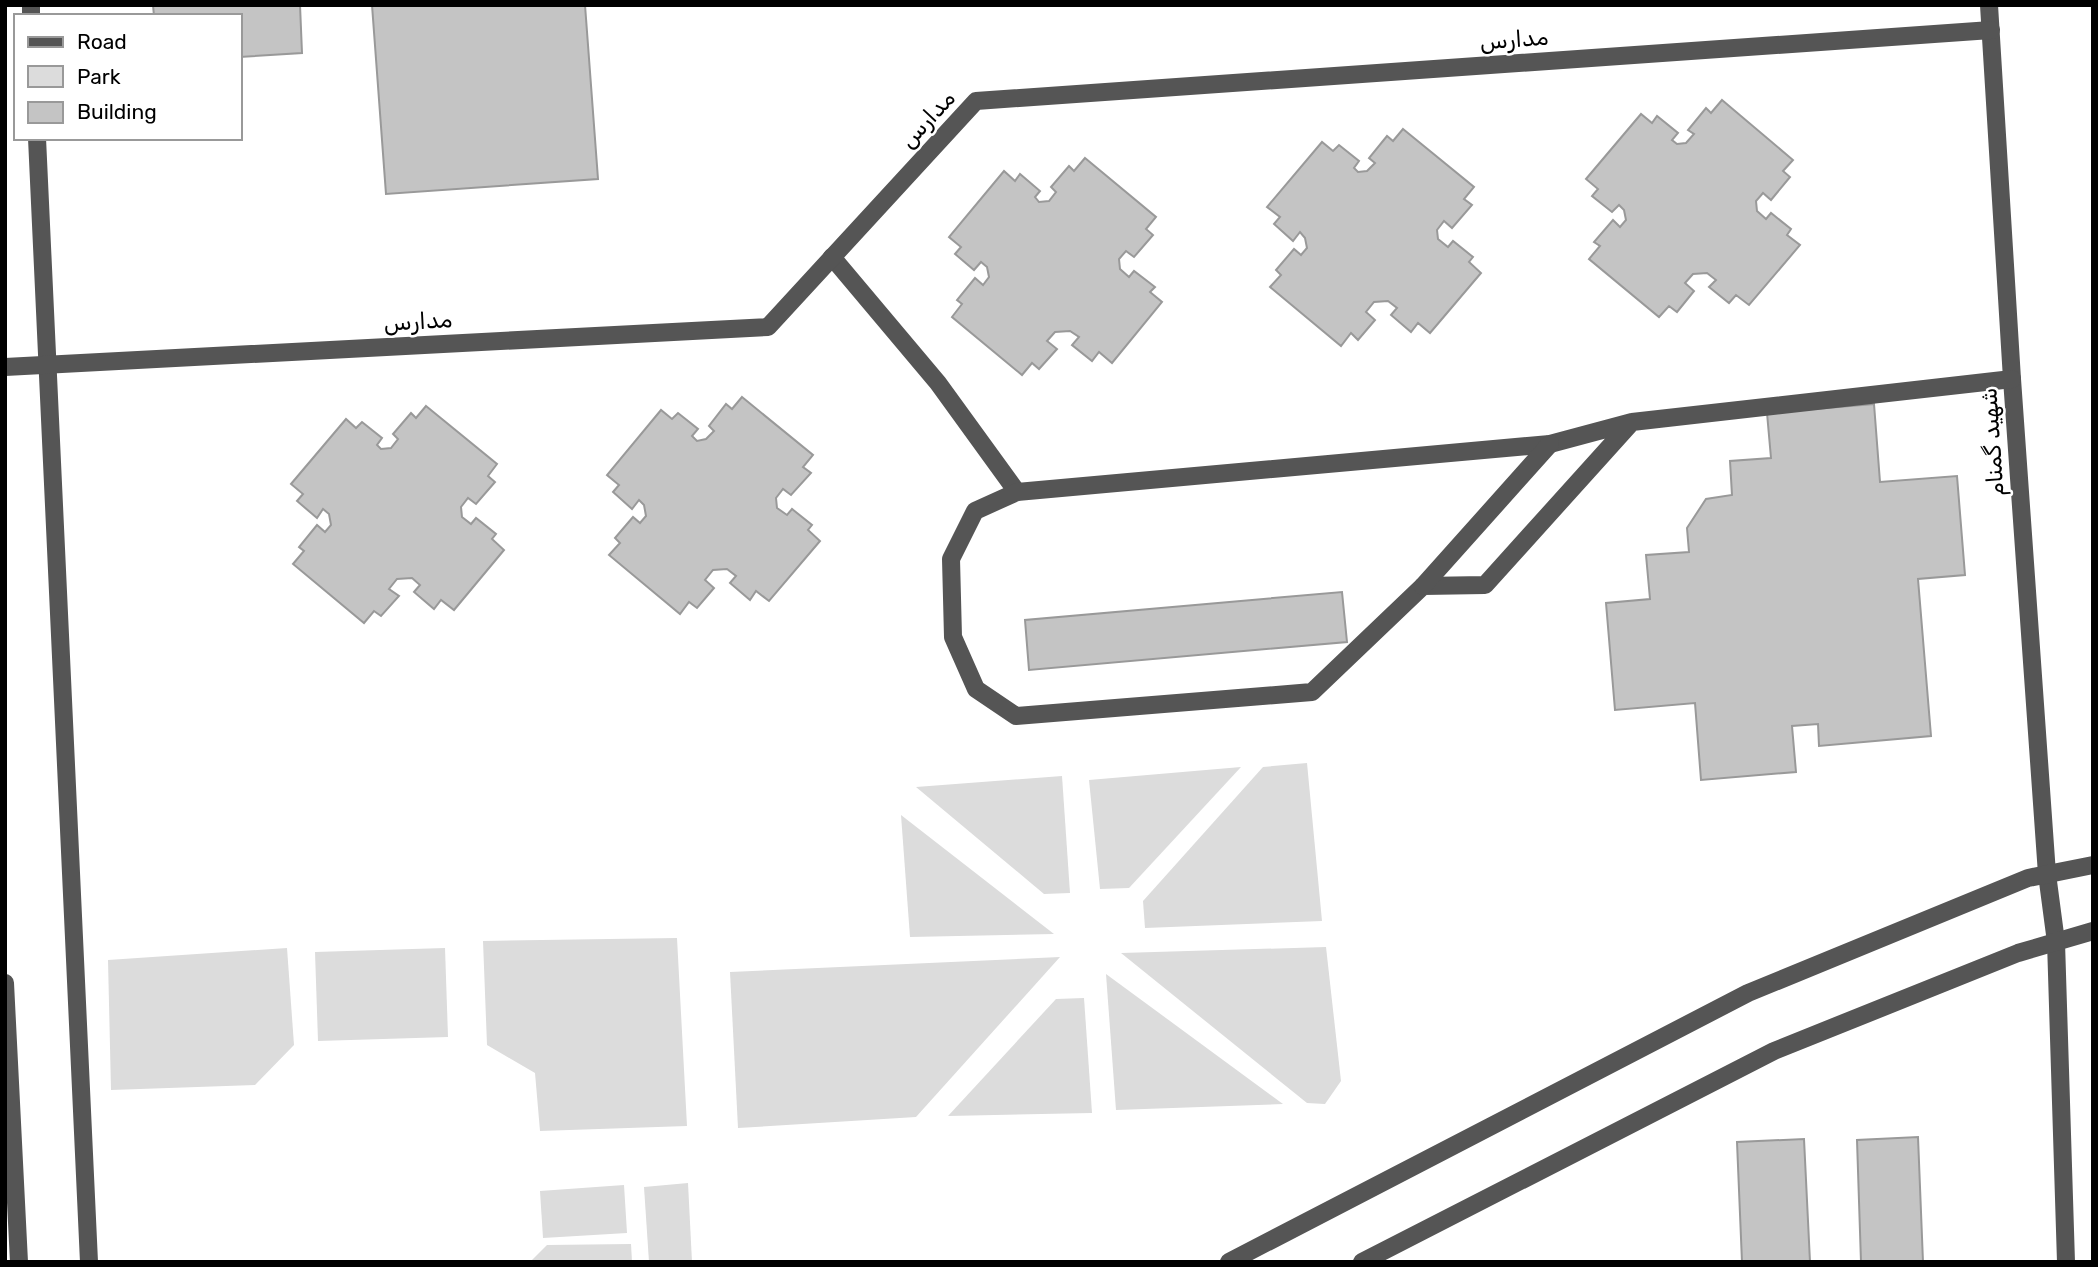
<svg xmlns="http://www.w3.org/2000/svg" width="2098" height="1267" font-family="Rubik,Vazirmatn,sans-serif">
<style>
.green{fill:#dcdcdc}
.building{fill:#c4c4c4;stroke:#999;stroke-width:2}
.lines{fill:none;stroke-linecap:round;stroke-linejoin:round}
.minor{stroke:#555;stroke-width:18}
.labels{text-anchor:middle;dominant-baseline:central;stroke-width:5;stroke-linejoin:round;paint-order:stroke}
.street-label{font-size:23px;fill:#000;stroke:#fff}
</style>
<rect width="100%" height="100%" fill="#fff"/>
<g class="green">
<path d="M1307 763 1322 921 1145 928 1143 901 1263 767Z"/>
<path d="M1241 767 1129 888 1100 889 1089 780Z"/>
<path d="M1062 776 1070 893 1044 894 916 787Z"/>
<path d="M901 815 1054 934 910 937Z"/>
<path d="M677 938 687 1126 540 1131 535 1073 487 1045 483 941Z"/>
<path d="M1326 947 1341 1081 1325 1104 1307 1103 1121 953Z"/>
<path d="M287 948 294 1045 255 1085 111 1090 108 960Z"/>
<path d="M445 948 448 1037 318 1041 315 952Z"/>
<path d="M1060 957 916 1117 738 1128 730 972Z"/>
<path d="M1106 974 1283 1104 1116 1110Z"/>
<path d="M1084 998 1092 1113 948 1116 1056 999Z"/>
<path d="M688 1183 692 1262H649L644 1187Z"/>
<path d="M624 1185 627 1233 543 1238 540 1191Z"/>
<path d="M631 1244 632 1262H530L547 1245Z"/>
</g>
<g class="building">
<path d="M153 5H300L302 53 240 57V16H154Z"/>
<path d="M372 5H585L598 179 386 194Z"/>
<path d="M1722 100 1793 160 1783 171 1790 177 1771 200 1763 193 1756 201 1757 211 1766 219 1771 213 1791 229 1787 235 1800 245 1749 305 1736 295 1729 303 1709 287 1716 280 1707 273 1693 274 1685 283 1694 291 1677 312 1669 306 1659 317 1589 259 1600 246 1594 242 1613 220 1620 227 1626 220 1624 210 1619 205 1612 212 1592 196 1598 189 1586 179 1641 114 1652 123 1657 116 1678 133 1672 140 1677 144 1686 143 1694 134 1688 130 1706 108 1711 113Z"/>
<path d="M1403 129 1474 187 1464 199 1472 205 1452 228 1444 221 1437 230 1438 239 1448 247 1453 241 1473 257 1469 262 1481 273 1430 333 1418 323 1411 332 1391 315 1397 308 1388 301 1374 302 1366 312 1375 320 1358 340 1351 333 1341 346 1270 287 1281 275 1276 270 1294 249 1301 255 1307 248 1305 238 1300 232 1293 241 1274 224 1280 217 1267 207 1322 142 1333 151 1339 145 1359 161 1354 168 1358 172 1367 171 1375 163 1369 158 1387 136 1393 141Z"/>
<path d="M1085 158 1156 217 1146 229 1153 235 1134 257 1126 251 1119 259 1120 269 1129 277 1134 271 1155 287 1150 292 1162 302 1112 363 1099 352 1092 361 1072 345 1079 337 1070 331 1055 332 1047 341 1057 349 1039 369 1032 363 1022 375 952 317 962 304 957 300 975 278 983 285 989 277 987 267 981 262 974 270 955 254 961 247 949 237 1004 171 1015 181 1020 174 1040 191 1035 197 1039 202 1049 201 1056 192 1051 187 1069 166 1074 171Z"/>
<path d="M742 397 813 455 803 467 811 473 791 495 783 489 776 498 777 508 787 515 792 509 812 525 808 530 820 541 769 601 756 591 750 600 730 583 736 576 727 569 713 570 705 580 714 588 697 608 689 602 680 614 609 555 620 543 615 538 633 517 640 523 646 516 644 505 639 500 632 509 613 492 619 485 607 475 661 410 672 419 678 413 698 429 692 436 697 441 706 439 714 431 709 426 726 404 732 409Z"/>
<path d="M1874 404 1880 482 1957 476 1965 575 1918 579 1931 736 1819 746 1818 724 1792 726 1796 772 1701 780 1695 703 1615 710 1606 603 1650 599 1646 555 1689 552 1687 528 1706 499 1732 495 1730 461 1771 458 1767 413Z"/>
<path d="M426 406 497 464 488 476 495 482 476 504 468 498 461 507 462 517 471 524 476 518 496 534 492 539 504 550 454 610 441 600 434 609 414 592 420 585 412 578 397 579 389 589 399 596 381 616 374 611 364 623 293 564 304 551 299 547 317 525 325 532 331 525 329 514 323 509 317 518 297 501 303 494 291 484 346 419 356 428 362 422 382 438 377 445 381 449 391 448 398 439 393 434 411 413 416 418Z"/>
<path d="M1342 592 1347 642 1029 670 1025 620Z"/>
<path d="M1918 1137 1923 1262H1861L1857 1140Z"/>
<path d="M1804 1139 1810 1262H1742L1737 1142Z"/>
</g>
<g class="lines">
<g class="minor">
<path d="M31 5V16"/>
<path d="M1989 5 2012 379 2047 874 2056 942 2066 1262"/>
<path d="M37 138 89 1262"/>
<path d="M832 257 938 383 1017 492"/>
<path d="M5 367 768 327 976 101 1991 30"/>
<path d="M1632 422 1550 444 1017 492 975 511 951 559 953 637 976 689 1016 716 1312 692 1423 586 1485 585 1632 422 2012 379"/>
<path d="M1423 586 1550 444"/>
<path d="M5 983 19 1262"/>
<path d="M1229 1262 1748 993 2028 878 2093 865"/>
<path d="M1362 1262 1774 1051 2018 953 2093 931"/>
</g>
</g>
<g class="labels">
<g class="street-label">
<text transform="translate(1514 39) rotate(-4)">مدارس</text>
<text transform="translate(927 119) rotate(-47)">مدارس</text>
<text transform="translate(418 321) rotate(-3)">مدارس</text>
<text transform="translate(1992 442) rotate(-94)">شهید گمنام</text>
</g>
</g>
<rect width="2098" height="1267" fill="none" stroke="#000000" stroke-width="14"/>
<rect x="14" y="14" width="228" height="126" fill="#ffffff" stroke="#999999" stroke-width="2"/>
<rect x="28" y="37" width="35" height="10" fill="#555555" stroke="#999999" stroke-width="2"/>
<text x="77" y="49" font-size="21" fill="#000000">Road</text>
<rect x="28" y="66" width="35" height="21" fill="#dcdcdc" stroke="#999999" stroke-width="2"/>
<text x="77" y="84" font-size="21" fill="#000000">Park</text>
<rect x="28" y="102" width="35" height="21" fill="#c4c4c4" stroke="#999999" stroke-width="2"/>
<text x="77" y="119" font-size="21" fill="#000000">Building</text>
</svg>
